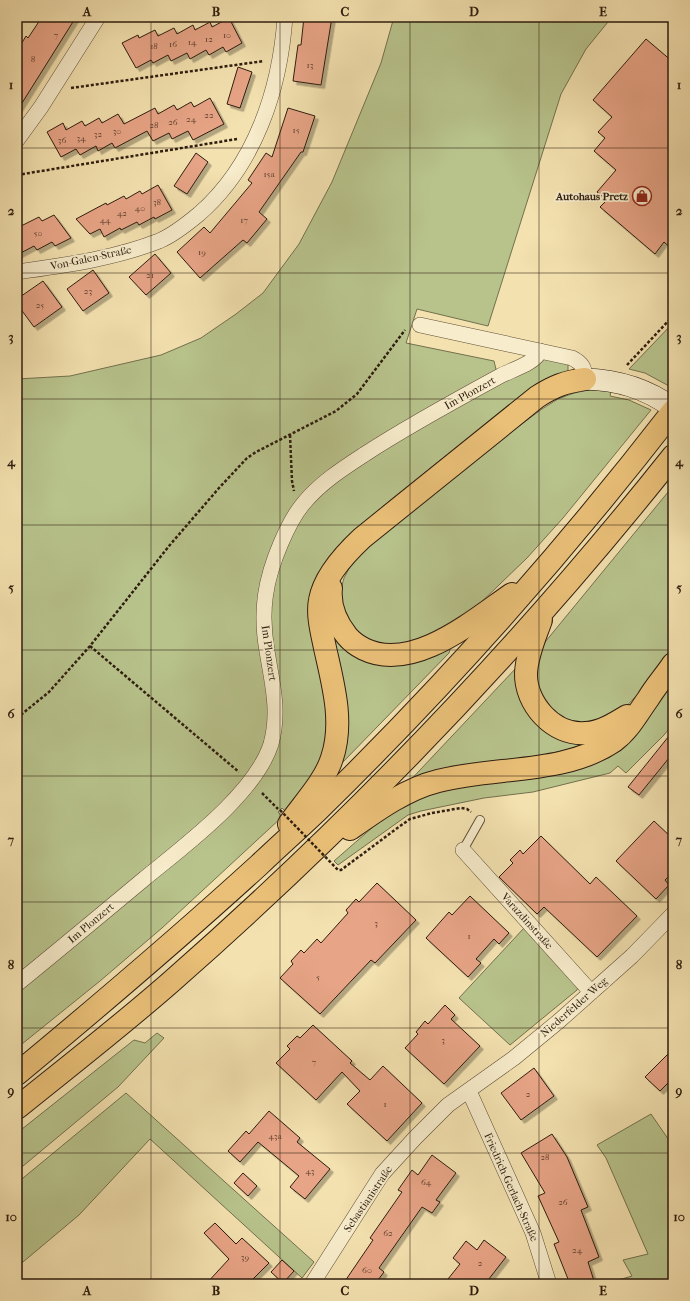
<svg xmlns="http://www.w3.org/2000/svg" width="690" height="1301" font-family="'IM FELL French Canon',serif">
<style>
.green{fill:#b8c38c;stroke:#73704e}
.building{fill:#e7a486;stroke:#2e1d0f;filter:url(#shadow)}
.lines{fill:none;stroke-linecap:round;stroke-linejoin:round}
.lane-casing{stroke:#5f4e37;stroke-width:10}
.street-casing{stroke:#5f4e37;stroke-width:16}
.secondary-casing{stroke:#2e1d0f;stroke-width:22}
.highway-casing{stroke:#2e1d0f;stroke-width:24}
.path{stroke:#2e1d0f;stroke-width:2.5;stroke-dasharray:3 2;stroke-linecap:butt}
.lane{stroke:#f7eccb;stroke-width:8}
.street{stroke:#f7eccb;stroke-width:15}
.secondary{stroke:#f7eccb;stroke-width:21}
.highway{stroke:#eac078;stroke-width:22}
.path-bridge{stroke:#2e1d0f;stroke-width:2.5;stroke-dasharray:3 2;stroke-linecap:butt}
.grid{fill:none;stroke:#2e1d0f;stroke-width:1;stroke-opacity:0.55}
.labels{text-anchor:middle;dominant-baseline:central;stroke-width:3.5;stroke-linejoin:round;paint-order:stroke}
.number-label{font-size:9px;fill:#5c3f2d}
.poi-label{font-size:11px;font-weight:bold;fill:#2e1d0f;stroke:#f7eccb;text-anchor:end}
.street-label{font-size:11px;fill:#2e1d0f;stroke:#f7eccb}
.neatline{fill:none;stroke:#2e1d0f;stroke-width:1.5}
.grid-label{font-size:13px;text-anchor:middle;font-weight:bold;fill:#2e1d0f}
</style>
<defs>
<filter id="shadow"><feDropShadow dx="3.5" dy="3.5" stdDeviation="0" flood-color="#0004"/></filter>
</defs>
<rect width="100%" height="100%" fill="#f3e1af"/>
<filter id="stains"><feTurbulence type="fractalNoise" baseFrequency=".005" numOctaves="4"/><feColorMatrix values="0 0 0 0 .2 0 0 0 0 .09 0 0 0 0 .02 0 0 0 .5 -.17"/></filter>
<radialGradient id="worn" r=".72"><stop offset=".6" stop-color="#630" stop-opacity="0"/><stop offset="1" stop-color="#630" stop-opacity=".3"/></radialGradient>
<g class="green">
<path d="M394 17H612L586 49 561 94 488 326 417 309 406 343 494 361 499 382 549 357 568 361V373L535 388 462 443 393 498 361 525 341 544 326 680 327 752 287 813 282 808 278 812 282 817 162 928 100 981 17 1048V379L70 376 161 355 201 338 236 314 263 293 299 244 332 182 381 63Z"/>
<path d="M673 323V381L669 386 645 373 629 369Z"/>
<path d="M589 390 611 391 610 396 629 400 651 410 563 518 527 558 473 610 437 636 387 647 356 635 343 614 341 589 344 578 353 561 361 552 504 437 542 409 558 399 574 393Z"/>
<path d="M673 486V646L639 693 618 715 578 725 556 716 538 692 536 662 541 647Z"/>
<path d="M331 627 344 643 451 647 449 653 343 762 342 757Z"/>
<path d="M517 667 522 695 592 744 404 787Z"/>
<path d="M673 680V724L664 735 626 773 618 766 610 773 533 792 484 798 421 811 408 815 338 865 334 861 381 820 414 800 452 786 565 771Z"/>
<path d="M524 928 578 987 577 990 510 1045 459 998Z"/>
<path d="M157 1033 164 1038 118 1087 17 1171V1133L134 1040 145 1043Z"/>
<path d="M126 1093 314 1262 302 1278 150 1139 79 1215 17 1267V1183Z"/>
<path d="M651 1114 673 1146V1284H616L615 1281 632 1276 623 1260 648 1254 606 1158 597 1145Z"/>
</g>
<g class="building">
<path d="M42 17H76L17 111V51L26 36 28 38Z"/>
<path d="M304 17H332L321 85 293 81 298 45H301Z"/>
<path d="M229 18 242 43 226 52 223 47 209 55 206 50 190 59 187 53 171 61 168 55 153 63 151 60 136 68 122 43 138 35 139 38 155 30 158 36 174 28 177 34 193 25 195 30 210 22 212 27Z"/>
<path d="M646 39 673 62V250L664 242 655 254 600 207 607 200 597 192 616 170 594 151 605 138 598 132 612 117 593 100Z"/>
<path d="M238 67 252 72 240 108 227 104Z"/>
<path d="M210 98 224 124 193 140 188 131 172 139 169 133 153 141 147 131 115 148 112 143 98 151 96 146 80 155 76 149 61 157 47 132 63 123 66 130 82 121 85 126 99 118 102 123 118 114 124 124 155 108 158 114 174 105 177 110 191 102 194 107Z"/>
<path d="M288 108 315 116 303 152H301L259 212 267 219 247 243 243 240 200 278 177 252 204 227 210 233 252 183 248 180 266 153 272 157Z"/>
<path d="M196 153 208 162 187 194 174 186Z"/>
<path d="M158 185 172 210 155 219 154 217 139 225 137 222 121 230 120 228 104 237 100 229 90 234 76 219 106 203 107 205 124 196 126 199 140 191 142 194Z"/>
<path d="M54 215 71 238 55 246 52 242 37 250 34 246 17 255V228L39 217 42 221Z"/>
<path d="M155 254 171 273 146 295 129 277Z"/>
<path d="M93 270 109 293 83 311 67 289Z"/>
<path d="M43 281 62 307 34 327 17 304V299Z"/>
<path d="M673 731V753L639 795 628 787Z"/>
<path d="M654 821 673 839V872L665 880 669 885 656 899 616 861Z"/>
<path d="M541 836 590 884 596 877 637 916 597 957 544 907 537 914 499 877 513 863 510 860 520 850 523 854Z"/>
<path d="M377 883 416 920 375 963 371 960 320 1014 280 978 293 964 291 961 301 950 304 953 317 939 321 943 348 913 346 910 356 899 359 902Z"/>
<path d="M470 896 509 933 499 944 494 939 476 959 481 963 468 977 426 938 449 912 452 915Z"/>
<path d="M445 1005 455 1015 451 1019 480 1046 444 1084 405 1048 418 1034 416 1032 425 1021 428 1024Z"/>
<path d="M313 1025 352 1061 350 1063 370 1080 383 1066 422 1103 387 1141 347 1104 360 1091 342 1072 316 1100 276 1063 290 1049 287 1046 297 1036 300 1038Z"/>
<path d="M673 1049V1078L660 1091 645 1077Z"/>
<path d="M534 1068 554 1096 521 1120 501 1093Z"/>
<path d="M269 1111 300 1138 297 1142 330 1169 305 1199 290 1187 299 1176 258 1142 240 1162 228 1151 246 1131 249 1134Z"/>
<path d="M552 1134 567 1157 588 1207 581 1210 599 1257 588 1262 595 1284H570L554 1244 559 1242 538 1196 545 1193 521 1153Z"/>
<path d="M432 1155 456 1173 436 1200 440 1202 432 1213 422 1207 379 1268 384 1272 375 1284H343L373 1240 370 1238 402 1192 398 1190 412 1170 418 1175Z"/>
<path d="M243 1173 257 1186 248 1196 234 1183Z"/>
<path d="M215 1223 236 1244 242 1238 269 1263 248 1284H206L229 1259 204 1233Z"/>
<path d="M484 1240 506 1257 485 1284H444L460 1264 453 1258 466 1241 477 1250Z"/>
<path d="M282 1260 294 1271 283 1283 271 1272Z"/>
</g>
<g class="lines">
<defs>
<path id="lane" d="M463 850 480 820"/>
<g id="street">
<path d="M17 140 41 107 98 17"/>
<path d="M17 272C65 265 113 259 159 241 173 235 187 224 199 214 255 165 280 90 285 17"/>
<path d="M420 325 572 358C582 363 585 368 585 379"/>
<path d="M463 850 591 992"/>
<path d="M17 984C60 949 102 914 144 879 184 846 255 794 271 744 280 711 272 683 267 651 260 611 265 580 281 543 287 529 293 516 303 504 320 483 342 469 365 454 408 426 454 401 500 376 511 370 536 363 540 351"/>
<path d="M469 1091 533 1233 549 1284"/>
<path d="M312 1284 382 1174 415 1138 448 1105 514 1058 559 1021 632 956 673 914"/>
</g>
<path id="secondary" d="M585 379C618 380 646 388 673 408"/>
<g id="highway">
<path d="M331 588C329 606 336 622 347 636 352 642 358 646 364 649 413 673 474 620 512 594"/>
<path d="M541 620C535 637 527 654 526 673 525 703 553 736 586 733 601 732 614 724 627 716"/>
<path d="M289 824C303 804 325 781 332 758 344 722 333 684 325 648 322 633 317 615 320 600 324 577 346 553 362 538L537 397C554 386 565 382 585 379"/>
<path d="M350 829C377 810 406 789 438 781 495 766 564 775 614 741 629 730 637 714 648 699 655 687 665 676 673 664"/>
<path d="M17 1074C99 1006 180 937 259 865 278 847 298 829 317 811 445 686 564 552 673 411"/>
<path d="M17 1108C69 1066 122 1025 172 981 354 821 522 646 673 456"/>
</g>
</defs>
<use href="#lane" class="lane-casing"/>
<use href="#street" class="street-casing"/>
<use href="#secondary" class="secondary-casing"/>
<use href="#highway" class="highway-casing"/>
<g class="path">
<path d="M71 88 264 61"/>
<path d="M17 175 237 139"/>
<path d="M627 365 673 316"/>
<path d="M290 435 292 481 294 491"/>
<path d="M90 646 239 772"/>
<path d="M17 718 49 692 90 646 169 546 219 488 247 458 256 452 336 411 357 394 405 330"/>
<path d="M262 793 278 809"/>
<path d="M396 829 410 819 432 813 461 808 467 809 471 812"/>
</g>
<use href="#lane" class="lane"/>
<use href="#street" class="street"/>
<use href="#secondary" class="secondary"/>
<use href="#highway" class="highway"/>
<path class="path-bridge" d="M280 810 338 870H341L396 829"/>
</g>
<path class="grid" d="M151 17V1284M280 17V1284M410 17V1284M539 17V1284M17 148H673M17 273H673M17 399H673M17 525H673M17 650H673M17 776H673M17 902H673M17 1028H673M17 1153H673"/>
<defs>
<symbol id="shop-ring" viewBox="-11 -11 22 22"><circle r="9.5" fill="#f7eccb" stroke="#8f2418" stroke-width="1.5"/><path d="M-5-2.5h2.3a2.7 3.5 0 0 1 5.4 0H5L5.5 6h-11ZM-1.5-2.5h3a1.5 2.3 0 0 0-3 0Z" fill="#8f2418"/></symbol>
</defs>
<g fill-rule="evenodd">
<use href="#shop-ring" x="631" y="185" width="22" height="22"/>
</g>
<g class="labels">
<g class="number-label">
<text x="56" y="35">7</text>
<text x="227" y="35">10</text>
<text x="209" y="39">12</text>
<text x="192" y="42">14</text>
<text x="173" y="44">16</text>
<text x="154" y="46">18</text>
<text x="33" y="59">8</text>
<text x="310" y="65">13</text>
<text x="209" y="115">22</text>
<text x="191" y="119">24</text>
<text x="173" y="122">26</text>
<text x="154" y="125">28</text>
<text x="296" y="130">15</text>
<text x="117" y="131">30</text>
<text x="98" y="134">32</text>
<text x="81" y="138">34</text>
<text x="62" y="140">36</text>
<text x="269" y="174">15a</text>
<text x="157" y="202">38</text>
<text x="140" y="208">40</text>
<text x="122" y="213">42</text>
<text x="105" y="220">44</text>
<text x="244" y="220">17</text>
<text x="38" y="233">50</text>
<text x="202" y="252">19</text>
<text x="150" y="275">21</text>
<text x="88" y="291">23</text>
<text x="40" y="305">25</text>
<text x="376" y="923">3</text>
<text x="469" y="936">1</text>
<text x="318" y="977">5</text>
<text x="443" y="1040">3</text>
<text x="314" y="1062">7</text>
<text x="528" y="1094">2</text>
<text x="385" y="1104">1</text>
<text x="275" y="1136">43a</text>
<text x="545" y="1157">28</text>
<text x="310" y="1171">43</text>
<text x="426" y="1182">64</text>
<text x="563" y="1202">26</text>
<text x="388" y="1233">62</text>
<text x="577" y="1250">24</text>
<text x="245" y="1257">39</text>
<text x="480" y="1263">2</text>
<text x="367" y="1270">60</text>
</g>
<g class="poi-label">
<text x="628" y="196">Autohaus Pretz</text>
</g>
<g class="street-label">
<text transform="translate(91 258) rotate(-12)">Von-Galen-Straße</text>
<text transform="translate(470 393) rotate(-29)">Im Plonzert</text>
<text transform="translate(269 653) rotate(82)">Im Plonzert</text>
<text transform="translate(527 921) rotate(48)">Varazdinstraße</text>
<text transform="translate(91 923) rotate(-40)">Im Plonzert</text>
<text transform="translate(574 1007) rotate(-41)">Niederfelder Weg</text>
<text transform="translate(511 1187) rotate(66)">Friedrich-Gerlach-Straße</text>
<text transform="translate(368 1199) rotate(-56)">Sebastianistraße</text>
</g>
</g>
<rect width="690" height="1301" fill="none" stroke="#f3e1af" stroke-width="44"/>
<rect x="22" y="22" width="646" height="1257" class="neatline"/>
<g class="grid-label">
<text x="87" y="16">A</text>
<text x="216" y="16">B</text>
<text x="345" y="16">C</text>
<text x="474" y="16">D</text>
<text x="603" y="16">E</text>
<text x="11" y="89">1</text>
<text x="679" y="89">1</text>
<text x="11" y="215">2</text>
<text x="679" y="215">2</text>
<text x="11" y="341">3</text>
<text x="679" y="341">3</text>
<text x="11" y="466">4</text>
<text x="679" y="466">4</text>
<text x="11" y="592">5</text>
<text x="679" y="592">5</text>
<text x="11" y="718">6</text>
<text x="679" y="718">6</text>
<text x="11" y="844">7</text>
<text x="679" y="844">7</text>
<text x="11" y="969">8</text>
<text x="679" y="969">8</text>
<text x="11" y="1095">9</text>
<text x="679" y="1095">9</text>
<text x="11" y="1221">10</text>
<text x="679" y="1221">10</text>
<text x="87" y="1295">A</text>
<text x="216" y="1295">B</text>
<text x="345" y="1295">C</text>
<text x="474" y="1295">D</text>
<text x="603" y="1295">E</text>
</g>
<rect width="100%" height="100%" filter="url(#stains)"/>
<rect width="100%" height="100%" fill="url(#worn)"/>
</svg>
